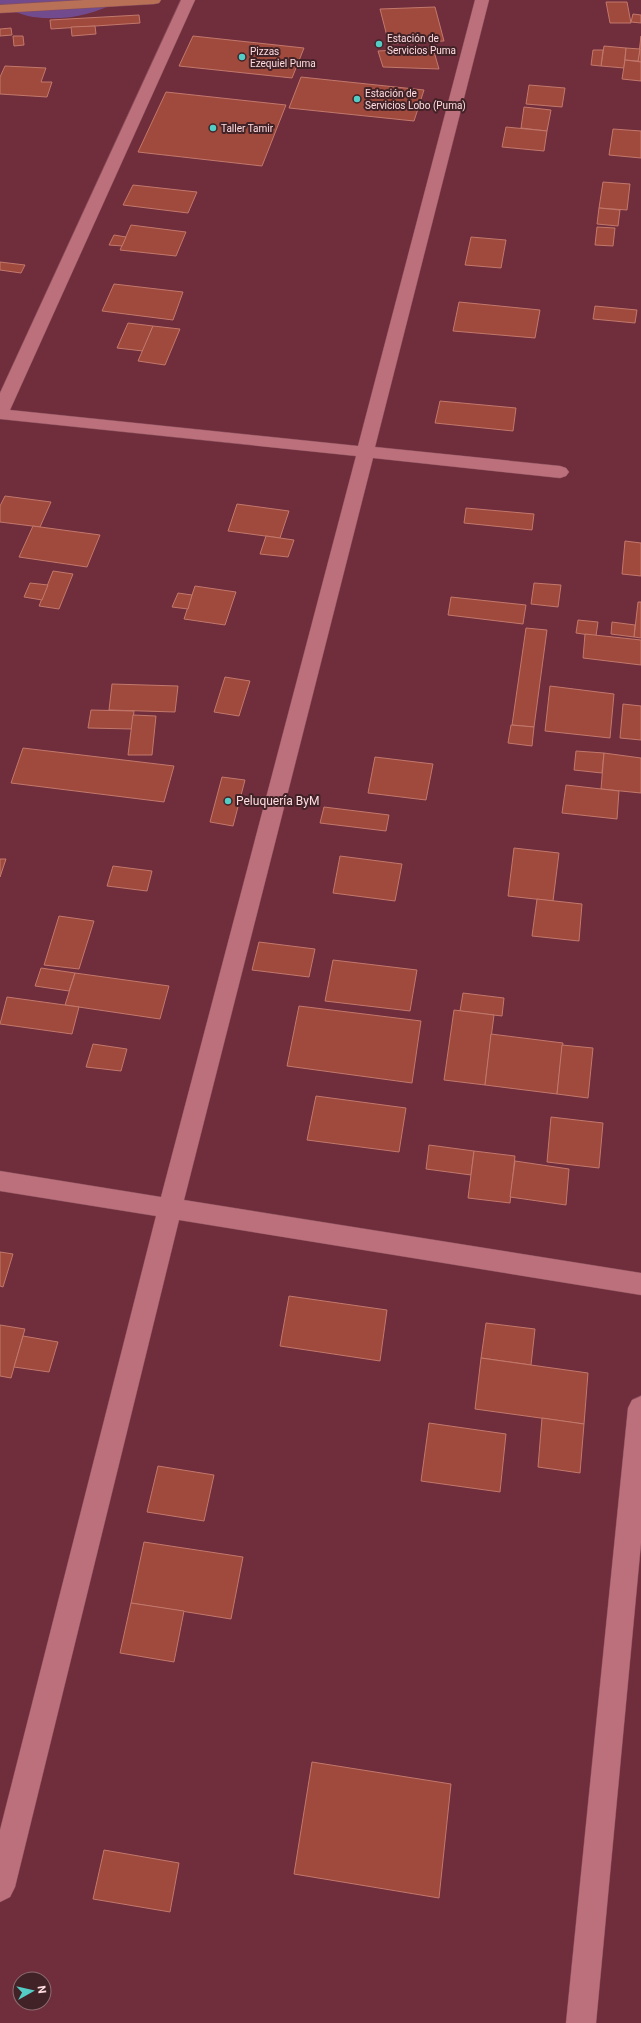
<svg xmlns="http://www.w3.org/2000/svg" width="641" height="2023" font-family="Roboto,sans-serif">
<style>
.green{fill:#714b8d}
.building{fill:#a04a3d;stroke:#c2786c}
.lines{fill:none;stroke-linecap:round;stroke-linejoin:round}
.minor-casing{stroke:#864e5b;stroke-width:1}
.secondary-casing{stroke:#864e5b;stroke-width:1}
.minor{fill:#bb707c;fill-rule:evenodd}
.secondary{fill:#b87057;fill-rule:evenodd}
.poi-dot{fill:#54cdc6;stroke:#412227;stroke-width:1.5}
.labels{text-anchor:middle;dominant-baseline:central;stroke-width:4;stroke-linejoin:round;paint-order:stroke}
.far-poi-label{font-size:10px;fill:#fedce0;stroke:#412227;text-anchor:start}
.poi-label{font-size:12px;fill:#fedce0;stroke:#412227;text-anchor:start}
</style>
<rect width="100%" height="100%" fill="#702d3b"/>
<path class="green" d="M0 0H119C94 16 63 21 33 17 22 15 11 9 0 10Z"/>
<g class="building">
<path d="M606 2H627L631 23H610Z"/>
<path d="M435 7 444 41 389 44 380 9Z"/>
<path d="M633 14 641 15V23L631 22Z"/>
<path d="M139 15 140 23 51 29 50 20Z"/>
<path d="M95 26 96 34 72 36 71 27Z"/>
<path d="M11 28 12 35 0 36V29Z"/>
<path d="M13 36H23L24 45 14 46Z"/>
<path d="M193 36 304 48 292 78 179 66Z"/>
<path d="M641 36V62L638 61Z"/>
<path d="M604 46 626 48 624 68 601 66Z"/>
<path d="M433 48 439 69 383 67 378 51Z"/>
<path d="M626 48 640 49 638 61 625 60Z"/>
<path d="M593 50H603L601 66 591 65Z"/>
<path d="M625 60 641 62V81L622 79Z"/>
<path d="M5 66 46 68 41 82H52L47 97 0 94V77Z"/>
<path d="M301 77 424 90 414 121 289 108Z"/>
<path d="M529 85 565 88 562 107 526 104Z"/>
<path d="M166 92 286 105 262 166 138 152Z"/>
<path d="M524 107 551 110 547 131 521 128Z"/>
<path d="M506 127 547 131 544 151 502 147Z"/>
<path d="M613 129 641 131V158L609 155Z"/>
<path d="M603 182 630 184 627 210 599 208Z"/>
<path d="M133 185 197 192 188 213 123 205Z"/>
<path d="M599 208 620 210 618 226 597 224Z"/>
<path d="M131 225 186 232 176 256 120 250Z"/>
<path d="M597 227 615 228 613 246 595 245Z"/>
<path d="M114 235 126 237 122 246 109 245Z"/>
<path d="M471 237 506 240 501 268 465 265Z"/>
<path d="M0 262 25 265 21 273 0 270Z"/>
<path d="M114 284 183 292 173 320 102 311Z"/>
<path d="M459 302 540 310 535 338 453 331Z"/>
<path d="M595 306 637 310 635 323 593 319Z"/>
<path d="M128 323 153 326 143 351 117 348Z"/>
<path d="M153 326 180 329 165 365 138 361Z"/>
<path d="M440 401 516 408 513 431 435 423Z"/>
<path d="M5 496 51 502 40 527 0 522V506Z"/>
<path d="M237 504 289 511 280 538 228 531Z"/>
<path d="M466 508 534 514 532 530 464 523Z"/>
<path d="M33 526 100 535 87 567 19 557Z"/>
<path d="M266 536 294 540 288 557 260 554Z"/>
<path d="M625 541 641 543V576L622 574Z"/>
<path d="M53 571 73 574 59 609 39 606Z"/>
<path d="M30 583 48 585 42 600 24 597Z"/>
<path d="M534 583 561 585 558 607 531 604Z"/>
<path d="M195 586 236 592 225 625 184 619Z"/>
<path d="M178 593 192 595 188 609 172 607Z"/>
<path d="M451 597 526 605 523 624 448 615Z"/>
<path d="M638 602H641V638L634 637Z"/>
<path d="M578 620 598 622 596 636 576 633Z"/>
<path d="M612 622 635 625 634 637 611 634Z"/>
<path d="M526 628 547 630 534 727 512 725Z"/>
<path d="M585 634 641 640V665L583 658Z"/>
<path d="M225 677 250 681 239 716 214 712Z"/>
<path d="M112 684 178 686 175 712 109 710Z"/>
<path d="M550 686 614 694 610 738 545 731Z"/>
<path d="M623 704 641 706V740L620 738Z"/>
<path d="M91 710 134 711 132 729 88 728Z"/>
<path d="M133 715 156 716 152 755H128Z"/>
<path d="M511 725 534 727 532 746 508 743Z"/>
<path d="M23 748 174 766 164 802 11 783Z"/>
<path d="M576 751 604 753 602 773 574 770Z"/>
<path d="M604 753 641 758V793L601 789Z"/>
<path d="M375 757 433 764 426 800 368 793Z"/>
<path d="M222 777 245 780 233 826 210 822Z"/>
<path d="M566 785 619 791 617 819 562 813Z"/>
<path d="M324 807 389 815 386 831 320 823Z"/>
<path d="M514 848 559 853 553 901 508 896Z"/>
<path d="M340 856 402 864 395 901 333 893Z"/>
<path d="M0 859H6L0 877Z"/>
<path d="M113 866 152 871 147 891 107 886Z"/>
<path d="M537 899 582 904 579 941 532 936Z"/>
<path d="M59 916 94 921 79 969 44 965Z"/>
<path d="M259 942 315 949 309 977 252 970Z"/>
<path d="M333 960 417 970 410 1011 325 1001Z"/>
<path d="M41 968 75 973 69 991 35 986Z"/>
<path d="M75 973 169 986 160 1019 65 1005Z"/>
<path d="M463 993 504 998 502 1016 460 1011Z"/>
<path d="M7 997 79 1007 72 1034 0 1024Z"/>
<path d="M299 1006 421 1021 412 1083 287 1066Z"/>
<path d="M454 1010 494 1015 485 1085 444 1080Z"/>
<path d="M491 1034 563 1043 557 1094 485 1085Z"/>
<path d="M93 1044 127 1049 121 1071 86 1067Z"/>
<path d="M562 1045 593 1048 588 1098 557 1094Z"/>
<path d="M316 1096 406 1108 399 1152 307 1140Z"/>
<path d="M551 1117 603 1123 599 1168 547 1162Z"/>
<path d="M429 1145 474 1151 471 1175 426 1169Z"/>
<path d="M474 1151 515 1156 510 1203 468 1198Z"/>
<path d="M515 1161 569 1169 566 1205 510 1197Z"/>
<path d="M0 1252 13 1254 3 1287 0 1286Z"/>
<path d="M289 1296 387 1310 380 1361 280 1346Z"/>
<path d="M486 1323 535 1329 531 1365 481 1358Z"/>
<path d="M0 1325 25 1329 11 1378 0 1376Z"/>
<path d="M23 1336 58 1342 49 1372 14 1367Z"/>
<path d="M481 1358 588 1373 584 1424 475 1409Z"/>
<path d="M542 1418 584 1424 580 1473 538 1467Z"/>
<path d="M429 1423 506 1434 500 1492 421 1481Z"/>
<path d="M158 1466 214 1475 204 1521 147 1512Z"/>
<path d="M144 1542 243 1557 231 1619 131 1603Z"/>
<path d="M131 1603 184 1611 174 1662 120 1653Z"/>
<path d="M312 1762 451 1784 439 1898 294 1874Z"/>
<path d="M104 1850 179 1863 170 1912 93 1899Z"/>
</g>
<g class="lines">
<defs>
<g id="minor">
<path d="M181 0H195L10 410 358 446 475 0H489L375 447 560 466 566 468 569 472 566 476 560 478 373 458 184 1200 641 1273V1295L179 1220 15 1887 10 1897 0 1902V1830L156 1216 0 1191V1171L161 1197 356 456 0 419V393Z"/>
<path d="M641 1396V1543L596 2023H566L628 1408 632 1400Z"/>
</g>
<path id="secondary" d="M84 0H161L159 3 154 4 0 13V5Z"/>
</defs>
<use href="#minor" class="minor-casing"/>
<use href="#secondary" class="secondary-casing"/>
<use href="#minor" class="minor"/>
<use href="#secondary" class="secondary"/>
</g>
<g class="poi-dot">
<circle cx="379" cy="44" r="4"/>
<circle cx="242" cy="57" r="4"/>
<circle cx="357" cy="99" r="4"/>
<circle cx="213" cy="128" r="4"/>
<circle cx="228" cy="801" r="4"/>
</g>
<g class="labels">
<g class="far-poi-label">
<text x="387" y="38">Estación de<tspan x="387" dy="12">Servicios Puma</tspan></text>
<text x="250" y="51">Pizzas<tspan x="250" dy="12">Ezequiel Puma</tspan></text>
<text x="365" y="93">Estación de<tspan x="365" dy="12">Servicios Lobo (Puma)</tspan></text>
<text x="221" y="128">Taller Tamir</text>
</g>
<g class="poi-label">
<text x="236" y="801">Peluquería ByM</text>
</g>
</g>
<g transform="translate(32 1991) rotate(82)"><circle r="19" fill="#412227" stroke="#8d6c71"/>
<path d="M0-3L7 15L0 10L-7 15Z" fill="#54cdc6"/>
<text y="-6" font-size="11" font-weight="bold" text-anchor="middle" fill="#fedce0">N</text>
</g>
</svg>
